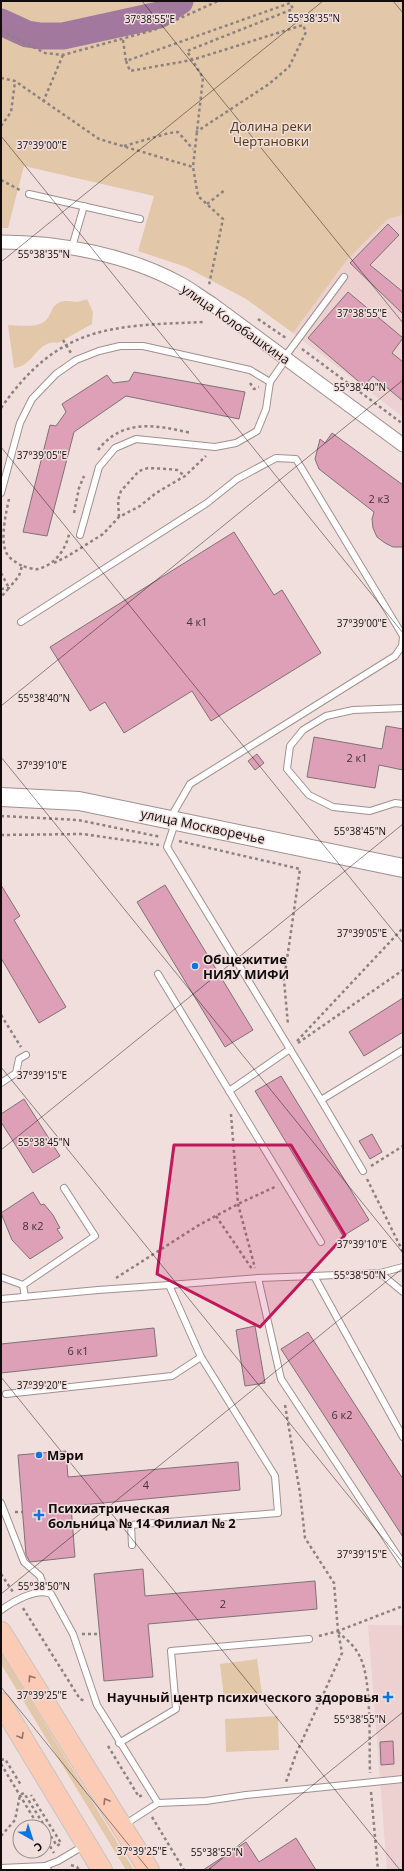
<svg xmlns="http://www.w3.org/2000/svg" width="404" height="1871" font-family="'Open Sans',sans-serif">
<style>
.built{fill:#ecd1d0}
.green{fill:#e2c8a9}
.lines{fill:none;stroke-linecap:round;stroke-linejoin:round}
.river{stroke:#a3789f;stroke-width:27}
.building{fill:#dda0b7;stroke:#807176}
.lane-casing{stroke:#a1908f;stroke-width:8}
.street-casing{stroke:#a1908f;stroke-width:15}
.secondary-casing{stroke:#a1908f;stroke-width:20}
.primary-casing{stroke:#c6c5c4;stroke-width:22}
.path{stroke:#8d8180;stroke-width:2.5;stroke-dasharray:3 3;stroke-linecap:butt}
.lane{stroke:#fff;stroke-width:6}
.street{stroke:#fff;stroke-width:13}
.secondary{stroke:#fff;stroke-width:18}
.primary{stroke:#fccbb5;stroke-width:20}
.oneway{stroke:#927568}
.marked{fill:#c2185b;fill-opacity:0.2;stroke:#c2185b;stroke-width:3;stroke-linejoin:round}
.ticks{fill:none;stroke:#110c0b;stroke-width:1;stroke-opacity:0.45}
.poi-dot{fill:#0b76de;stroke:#f1dfde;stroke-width:1.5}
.labels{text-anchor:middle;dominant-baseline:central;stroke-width:3;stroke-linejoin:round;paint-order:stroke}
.number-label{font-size:11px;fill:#443136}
.park-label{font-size:13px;fill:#513511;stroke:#f1dfde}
.street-label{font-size:13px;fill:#110c0b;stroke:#f1dfde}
.poi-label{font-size:13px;font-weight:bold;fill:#110c0b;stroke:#f1dfde;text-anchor:start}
.ticks-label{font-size:10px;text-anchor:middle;fill:#110c0b;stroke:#f1dfde;stroke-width:3;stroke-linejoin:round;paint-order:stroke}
</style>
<rect width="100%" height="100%" fill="#f1dfde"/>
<g class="built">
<path d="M403 215V417L293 333 347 260 388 219Z"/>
<path d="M368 1625H403V1870H387Z"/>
</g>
<g class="green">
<path d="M1 1H403V215L388 219 347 260 293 333 246 299 186 267 138 251 154 196 24 166 8 228H1Z"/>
<path d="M87 299 93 312 92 324 58 343C37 339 34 367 14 368L8 325C20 325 42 330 49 316 52 310 53 305 60 302 71 299 73 305 87 299Z"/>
<path d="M1 1652 134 1870H126L1 1664Z"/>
<path d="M257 1659 262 1694 224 1699 220 1664Z"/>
<path d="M278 1716 279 1750 226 1752 225 1719Z"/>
</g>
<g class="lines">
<path class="river" d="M1 22 27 34 41 36H63L159 15 180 1"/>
</g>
<g class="building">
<path d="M388 224 399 235 370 265 403 292V314L350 263Z"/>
<path d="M348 292 403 338 392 353 403 362V401L373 376 364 386 308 338Z"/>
<path d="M134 372 245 392 239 419 126 396 74 432 47 536 23 532 50 425 56 426 66 412 62 404 107 375 113 383 129 381Z"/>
<path d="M332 433 403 485V547H393L385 543 377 537 373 528 372 519 374 512 319 469 315 459 320 439 325 443Z"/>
<path d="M234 532 274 595 282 590 321 653 211 721 192 691 124 733 105 702 90 711 50 647Z"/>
<path d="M386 726 403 729V770L379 765 375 788 307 777 314 737 382 749Z"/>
<path d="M257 754 264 763 255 770 248 761Z"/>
<path d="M1 885 20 916 14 920 66 1007 39 1023 1 958Z"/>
<path d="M165 885 253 1030 225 1047 137 902Z"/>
<path d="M403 998V1032L364 1056 349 1032Z"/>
<path d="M281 1076 369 1220 343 1236 255 1091Z"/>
<path d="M24 1099 60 1156 33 1173 1 1122V1114Z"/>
<path d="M372 1134 382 1152 370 1159 359 1141Z"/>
<path d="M33 1192 41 1205 44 1204 53 1215 60 1228 57 1229 63 1238 30 1259 12 1240 1 1213Z"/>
<path d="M255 1326 265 1383 245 1386 236 1330Z"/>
<path d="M154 1328 157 1356 1 1373V1344Z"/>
<path d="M308 1332 403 1479V1537L281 1349Z"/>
<path d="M66 1451 68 1477 238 1462 240 1490 71 1506 75 1557 30 1562 26 1555 18 1455Z"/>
<path d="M143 1569 145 1596 315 1581 317 1609 148 1624 153 1677 104 1681 94 1574Z"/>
<path d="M393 1741 394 1764 381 1765 380 1742Z"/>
<path d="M296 1838 316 1870H203L246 1842 259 1862Z"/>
</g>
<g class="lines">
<defs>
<g id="lane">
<path d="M29 194 140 219"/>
<path d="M72 247 84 206"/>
<path d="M284 358 344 277"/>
<path d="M1 493 20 423 32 399 56 374 76 360 99 351 120 346H143L250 370 270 382 286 359"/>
<path d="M80 535 99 467 115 448 136 439 215 447 236 443 257 431 266 409 270 382"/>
<path d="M21 622 207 503 237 479 276 458 296 459 403 636"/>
<path d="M403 708 353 710 326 716 303 730 290 746 287 769 309 795 333 807 370 811 395 803 403 804"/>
<path d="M171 817 190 784 395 656 402 646 403 637"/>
<path d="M175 823 167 847 321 1100 403 1050"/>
<path d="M158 974 321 1242"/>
<path d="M1 1083 16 1073 19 1059 26 1055"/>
<path d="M229 1091 290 1049"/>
<path d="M321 1100 363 1171"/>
<path d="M380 1273 403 1267"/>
<path d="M314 1276 380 1273 403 1292"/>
<path d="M1 1277 23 1285 25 1297"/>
<path d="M258 1278 281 1379 403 1564"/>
<path d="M23 1285 95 1236 64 1188"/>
<path d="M169 1285 258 1278 314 1276 403 1437"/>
<path d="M1 1299 98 1290 169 1285 201 1357 275 1476 278 1513 131 1525 132 1545"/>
<path d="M6 1394 172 1376 201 1357"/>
<path d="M1 1503 24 1562 40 1576 46 1592"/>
<path d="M1 1610C12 1602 37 1587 51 1594L73 1634 97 1705 158 1803"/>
<path d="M119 1743 176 1709 171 1651 309 1639"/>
<path d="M124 1825 158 1803 206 1801 246 1795 403 1779"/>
<path d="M1 1868 45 1866"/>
<path d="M48 1870 45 1866 58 1861 85 1845"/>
</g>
<path id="street" d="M1 242C60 242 129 255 181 284 192 290 202 298 212 304L403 445"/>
<path id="secondary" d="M1 797 79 801 403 868"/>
<g id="primary">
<path d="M1 1632 149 1870"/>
<path d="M1 1703 102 1870"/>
</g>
</defs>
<use href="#lane" class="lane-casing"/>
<use href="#street" class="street-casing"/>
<use href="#secondary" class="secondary-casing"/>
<use href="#primary" class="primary-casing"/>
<g class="path">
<path d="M157 1 166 25"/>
<path d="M1 31 45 53 63 55 154 30 218 1"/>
<path d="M123 40 126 61 290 3 293 9 187 51 203 78 193 167 198 196 223 219 209 285"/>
<path d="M126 61 130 71 192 60 303 25 306 32 289 67 269 84 196 132"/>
<path d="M1 78 15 81 99 139 193 167"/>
<path d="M43 102 63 55"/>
<path d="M1 126 11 112 15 82"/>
<path d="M124 146 169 133 178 132 193 149"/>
<path d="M1 180 20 190"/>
<path d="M207 204 225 190"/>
<path d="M258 319 286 338"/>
<path d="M63 340 71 353"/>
<path d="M302 349 403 424"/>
<path d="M250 383 254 389 259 387"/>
<path d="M1 408C59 325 110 326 203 322"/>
<path d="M98 450C123 418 156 425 191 433"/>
<path d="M9 499C6 513 0 539 6 552 9 559 16 562 22 566"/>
<path d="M74 513 79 488 84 476"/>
<path d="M119 517 118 500 121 491 139 471 148 468 168 469 177 470 185 476"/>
<path d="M54 563 68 556 103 534 119 517 140 506 156 493 185 476 206 456"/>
<path d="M1 573 9 588 1 597"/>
<path d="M1 589 9 588 19 576 22 566C27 567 34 570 38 569 55 565 66 549 69 534"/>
<path d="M1 816 78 820 161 837"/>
<path d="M1 835 83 834 159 845"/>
<path d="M179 841 300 869 284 980 288 1025"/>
<path d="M1 1015 21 1047"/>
<path d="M297 1041 403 928"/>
<path d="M298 1043 403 970"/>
<path d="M231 1114 238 1204 255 1268"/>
<path d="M371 1166 403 1146"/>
<path d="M367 1179 403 1252"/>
<path d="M216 1216 252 1269"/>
<path d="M116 1278 199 1225 238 1204 277 1186"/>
<path d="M285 1405 300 1493 305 1538 334 1583 338 1631 342 1653 296 1754 286 1782"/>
<path d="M15 1512H22"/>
<path d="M1 1574 13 1592"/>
<path d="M23 1608 80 1699 85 1701"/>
<path d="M338 1632C346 1639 356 1647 360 1657 372 1679 369 1745 370 1773"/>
<path d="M82 1634H100"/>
<path d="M319 1636 338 1631 403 1606"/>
<path d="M108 1746 139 1797 142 1795"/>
<path d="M1 1760 5 1759 21 1785"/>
<path d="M1 1764 39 1827"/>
<path d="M371 1792 378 1870"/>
<path d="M152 1817 184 1870"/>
<path d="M1 1836 15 1820 20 1795 24 1793 57 1846 61 1843 31 1795"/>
<path d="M44 1836 54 1853"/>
<path d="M71 1865 77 1867 79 1870"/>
<path d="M210 1868 211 1870"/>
</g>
<use href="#lane" class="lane"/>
<use href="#street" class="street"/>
<use href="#secondary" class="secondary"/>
<use href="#primary" class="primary"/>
</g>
<defs><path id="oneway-chevron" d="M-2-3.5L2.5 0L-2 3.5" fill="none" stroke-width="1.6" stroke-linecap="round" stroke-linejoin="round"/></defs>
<g class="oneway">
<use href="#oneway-chevron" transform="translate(31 1678) rotate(-123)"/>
<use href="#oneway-chevron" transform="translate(21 1736) rotate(59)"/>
<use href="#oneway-chevron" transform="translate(106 1801) rotate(-121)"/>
</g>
<path class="marked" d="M174 1145H291L345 1235 260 1327 157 1274Z"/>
<path class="ticks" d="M142 1 403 323M393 1 403 13M1 136 403 633M1 262 323 1M1 447 403 943M1 706 403 380M1 757 403 1253M1 1067 403 1563M1 1150 403 824M1 1377 400 1870M1 1594 403 1268M1 1687 149 1870M208 1870 403 1712"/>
<g class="poi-dot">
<circle cx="195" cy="966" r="4"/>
<circle cx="39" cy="1455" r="4"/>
<path d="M37 1509h4v4h4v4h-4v4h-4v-4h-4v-4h4z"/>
<path d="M386 1691h4v4h4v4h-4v4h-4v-4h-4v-4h4z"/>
</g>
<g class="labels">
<g class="number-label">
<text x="379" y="498">2 к3</text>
<text x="197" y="621">4 к1</text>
<text x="357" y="757">2 к1</text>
<text x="33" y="1225">8 к2</text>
<text x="78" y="1350">6 к1</text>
<text x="342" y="1414">6 к2</text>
<text x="146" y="1484">4</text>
<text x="223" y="1603">2</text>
</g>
<g class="park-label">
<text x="271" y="126">Долина реки<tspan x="271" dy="15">Чертановки</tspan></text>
</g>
<g class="street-label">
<text transform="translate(236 324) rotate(35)">улица Колобашкина</text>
<text transform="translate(203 826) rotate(12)">улица Москворечье</text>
</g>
<g class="poi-label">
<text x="203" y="959">Общежитие<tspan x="203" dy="15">НИЯУ МИФИ</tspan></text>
<text x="47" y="1455">Мэри</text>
<text x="48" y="1508">Психиатрическая<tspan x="48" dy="15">больница № 14 Филиал № 2</tspan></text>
<text x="379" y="1697" text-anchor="end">Научный центр психического здоровья</text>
</g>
</g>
<g class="ticks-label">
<text x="314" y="22">55°38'35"N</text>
<text x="150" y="23">37°38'55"E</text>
<text x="42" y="149">37°39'00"E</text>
<text x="44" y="258">55°38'35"N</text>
<text x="362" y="317">37°38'55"E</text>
<text x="360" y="391">55°38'40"N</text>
<text x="42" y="459">37°39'05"E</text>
<text x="362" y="627">37°39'00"E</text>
<text x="44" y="702">55°38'40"N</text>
<text x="42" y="769">37°39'10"E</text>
<text x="360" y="835">55°38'45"N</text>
<text x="362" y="937">37°39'05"E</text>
<text x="42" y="1079">37°39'15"E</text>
<text x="44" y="1146">55°38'45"N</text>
<text x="362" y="1248">37°39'10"E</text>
<text x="360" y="1279">55°38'50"N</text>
<text x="42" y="1389">37°39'20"E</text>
<text x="362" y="1558">37°39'15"E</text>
<text x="44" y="1590">55°38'50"N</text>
<text x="42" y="1699">37°39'25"E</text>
<text x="360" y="1723">55°38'55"N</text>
<text x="142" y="1855">37°39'25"E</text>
<text x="217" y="1856">55°38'55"N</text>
</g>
<rect width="404" height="1871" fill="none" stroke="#110c0b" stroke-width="4"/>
<g transform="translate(32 1839) rotate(141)"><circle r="19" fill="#f1dfde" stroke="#978b8a"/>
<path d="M0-3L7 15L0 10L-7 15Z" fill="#0b76de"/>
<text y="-6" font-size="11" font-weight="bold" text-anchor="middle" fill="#110c0b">С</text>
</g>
</svg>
